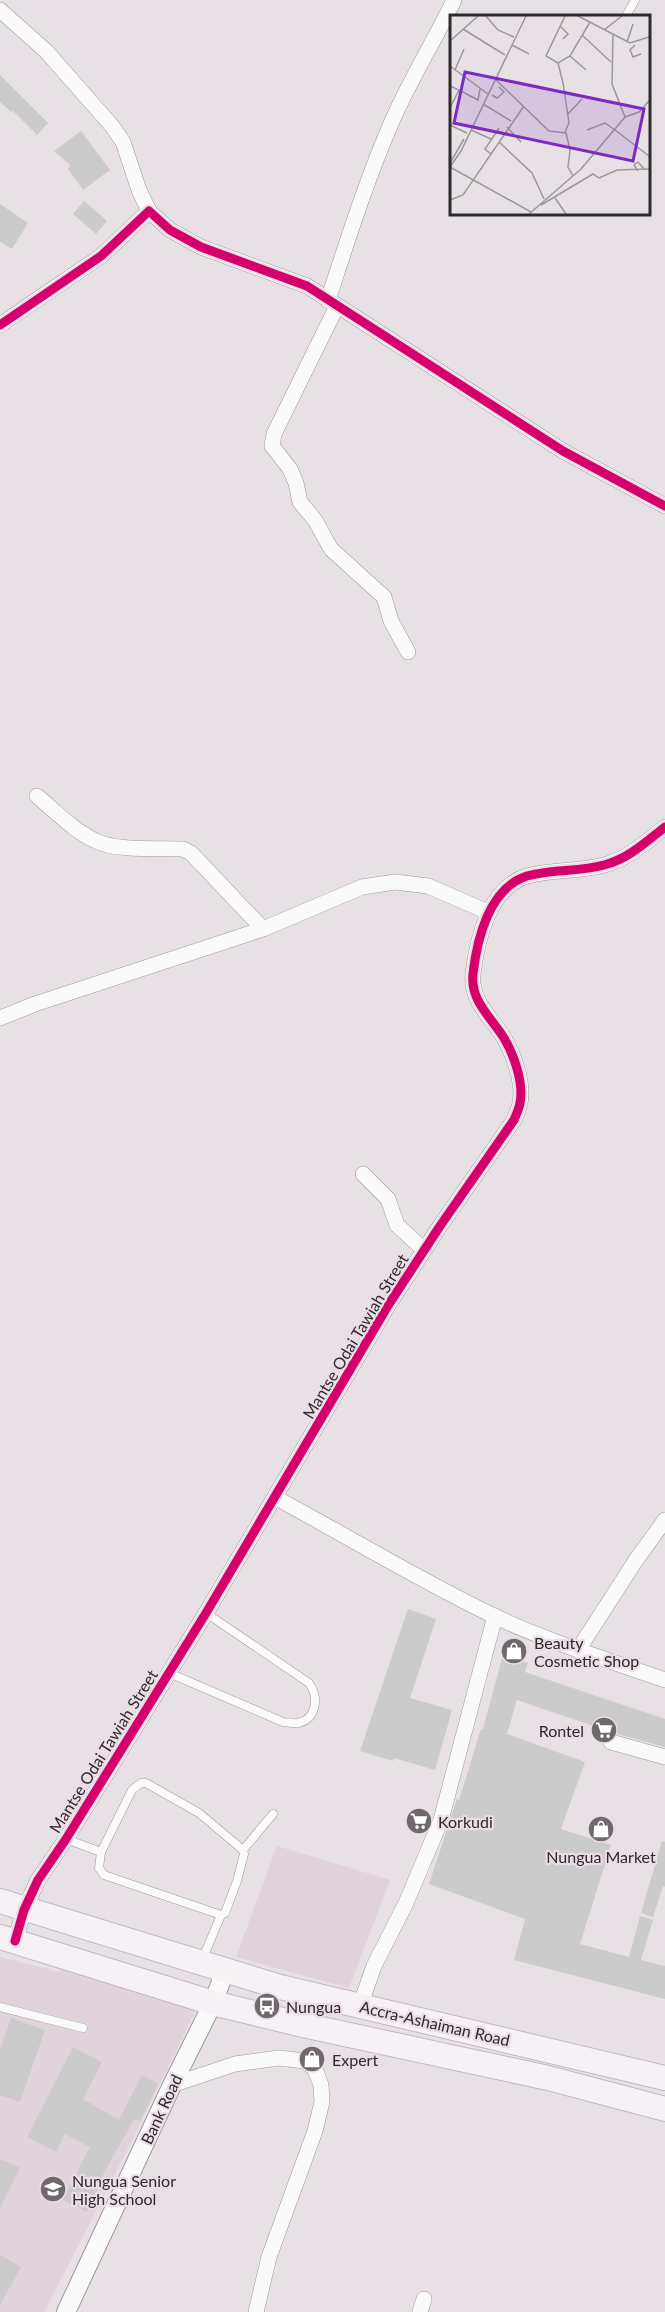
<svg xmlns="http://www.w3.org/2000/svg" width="665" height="2312" font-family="Lato,sans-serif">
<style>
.built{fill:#e0d3dc}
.building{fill:#cccbcb}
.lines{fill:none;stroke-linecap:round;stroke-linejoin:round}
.service-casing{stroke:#9d989c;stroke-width:9}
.minor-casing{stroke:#9d989c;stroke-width:16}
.tertiary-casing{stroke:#9d989c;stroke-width:20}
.primary-casing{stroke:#c3b7c0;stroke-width:26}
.service{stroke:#fbfafb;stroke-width:8}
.minor{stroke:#fbfafb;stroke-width:15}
.tertiary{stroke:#fbfafb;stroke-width:18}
.primary{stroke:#f6f1f5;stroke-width:24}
.cycleway-casing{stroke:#eadde6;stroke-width:13}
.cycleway{stroke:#d6006c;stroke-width:9}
.labels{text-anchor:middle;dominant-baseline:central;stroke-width:4.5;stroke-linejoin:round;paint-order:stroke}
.street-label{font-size:16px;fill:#2e292d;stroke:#eadde6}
.poi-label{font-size:16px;fill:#2e292d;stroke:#eadde6;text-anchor:start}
.inset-road{fill:none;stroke:#9d979b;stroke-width:1.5}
.view{fill:#7b2cbf;fill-opacity:0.15;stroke:#7b2cbf;stroke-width:3}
.inset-edge{fill:none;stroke:#2e292d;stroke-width:3}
</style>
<rect width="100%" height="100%" fill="#e7e0e5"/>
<g class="built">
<path d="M277 1846 390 1880 349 1988 236 1957Z"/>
<path d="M0 1957 59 1972 64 1962 198 2005 136 2133 44 2312H0Z"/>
</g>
<g class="building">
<path d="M0 75 48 123 37 135 12 110 11 112 0 102Z"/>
<path d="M81 131 110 170 83 190 68 169 70 165 54 151Z"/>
<path d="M84 201 107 221 96 234 73 214Z"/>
<path d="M0 204 28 223 12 249 0 242Z"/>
<path d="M408 1609 436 1619 410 1698 452 1710 435 1770 394 1758 393 1761 360 1751Z"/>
<path d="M503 1655 528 1663 525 1672 665 1719V1747L614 1733 517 1700 507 1734 585 1762 561 1829 611 1845 580 1944 629 1957 640 1916 653 1920 641 1960 665 1966V1999L514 1960 525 1919 429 1884 457 1799 459 1800 481 1729H483Z"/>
<path d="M662 1841 665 1842V1887L663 1886 653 1917 641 1913Z"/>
<path d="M11 2018 45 2030 20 2102 0 2095V2050Z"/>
<path d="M73 2047 102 2062 83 2099 119 2120 142 2075 158 2084 140 2121 134 2119 100 2180 102 2181 87 2212 63 2200 90 2147 65 2134 56 2152 27 2137Z"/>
<path d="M0 2159 20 2168 0 2208Z"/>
<path d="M0 2255 21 2267 0 2305Z"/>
</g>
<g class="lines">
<defs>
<g id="service">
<path d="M626 16 635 0"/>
<path d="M169 1673 283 1722C287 1722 293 1724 298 1723 317 1719 319 1697 309 1683L206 1613"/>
<path d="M66 1839 101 1852 99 1868 104 1875 221 1915 202 1960"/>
<path d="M243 1850 273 1814"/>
<path d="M101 1852 132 1790 141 1783H146L199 1813 243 1850 244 1854 237 1881 225 1913 221 1915"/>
<path d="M0 2007 83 2028"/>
</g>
<g id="minor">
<path d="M0 10 46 51 112 126 123 142 139 190 149 211"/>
<path d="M328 300C348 239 367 178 393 119 411 78 435 40 454 0"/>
<path d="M337 306 274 434 272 446 290 469 296 483 300 502 315 520 331 549 384 597 391 621 408 652"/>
<path d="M0 325 101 256 149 211 170 230 201 247 307 286 563 451 665 506"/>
<path d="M37 796C55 811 74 831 96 841 115 851 161 848 183 849L191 853 263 929"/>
<path d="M0 1018 35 1004 263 929 362 887 395 882 428 886 488 912"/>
<path d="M363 1174 388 1199 397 1225 424 1250"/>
<path d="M276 1498C349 1537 419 1580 494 1616 549 1642 608 1660 665 1680"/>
<path d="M578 1650 636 1560 665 1520"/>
<path d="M611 1742 665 1757"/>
<path d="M15 1941 24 1910 38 1880 66 1839 206 1613 389 1304 440 1226 514 1120C516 1115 519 1109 520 1103 524 1083 514 1055 504 1038 491 1017 470 1001 473 974 477 939 489 888 527 876 552 869 579 872 604 865 628 859 646 842 665 827"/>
<path d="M360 2006 374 1966 406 1903 441 1820 495 1616"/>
<path d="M172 2085 235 2064 279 2058 305 2061 315 2069 321 2085 322 2102 315 2131 269 2257 256 2312"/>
<path d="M420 2312 424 2299"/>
</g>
<path id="tertiary" d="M66 2312 172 2085 213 2003 225 1971"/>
<g id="primary">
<path d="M0 1901 280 1987 665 2078"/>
<path d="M0 1937 213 2003 303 2025 548 2078 665 2109"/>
</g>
</defs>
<use href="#service" class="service-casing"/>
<use href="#minor" class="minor-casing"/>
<use href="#tertiary" class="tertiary-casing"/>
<use href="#primary" class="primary-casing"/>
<use href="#service" class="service"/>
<use href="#minor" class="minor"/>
<use href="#tertiary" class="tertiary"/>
<use href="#primary" class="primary"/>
<defs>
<g id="cycleway">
<path d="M0 325 101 256 149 211 170 230 201 247 307 286 563 451 665 506"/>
<path d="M15 1941 24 1910 38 1880 66 1839 206 1613 389 1304 440 1226 514 1120C516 1115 519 1109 520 1103 524 1083 514 1055 504 1038 491 1017 470 1001 473 974 477 939 489 888 527 876 552 869 579 872 604 865 628 859 646 842 665 827"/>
</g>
</defs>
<use href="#cycleway" class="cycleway-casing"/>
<use href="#cycleway" class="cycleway"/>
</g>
<defs>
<symbol id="shop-disc" viewBox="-11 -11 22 22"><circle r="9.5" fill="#6f696d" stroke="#eadde6"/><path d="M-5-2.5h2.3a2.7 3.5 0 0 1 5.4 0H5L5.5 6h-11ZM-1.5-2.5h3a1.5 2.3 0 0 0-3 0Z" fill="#fff"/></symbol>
<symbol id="supermarket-disc" viewBox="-11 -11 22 22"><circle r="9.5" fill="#6f696d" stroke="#eadde6"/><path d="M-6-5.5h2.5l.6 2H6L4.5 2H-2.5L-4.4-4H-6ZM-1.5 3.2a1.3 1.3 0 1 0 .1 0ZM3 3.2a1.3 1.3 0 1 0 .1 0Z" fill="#fff"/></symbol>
<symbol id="bus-disc" viewBox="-11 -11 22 22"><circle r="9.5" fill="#6f696d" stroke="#eadde6"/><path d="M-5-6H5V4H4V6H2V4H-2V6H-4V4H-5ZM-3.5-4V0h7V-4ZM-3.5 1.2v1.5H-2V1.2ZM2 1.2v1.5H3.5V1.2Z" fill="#fff"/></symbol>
<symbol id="school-disc" viewBox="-11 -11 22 22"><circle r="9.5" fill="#6f696d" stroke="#eadde6"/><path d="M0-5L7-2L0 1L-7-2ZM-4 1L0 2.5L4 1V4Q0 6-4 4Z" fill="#fff"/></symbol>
</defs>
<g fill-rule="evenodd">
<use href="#shop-disc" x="499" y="1636" width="30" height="30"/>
<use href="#supermarket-disc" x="589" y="1715" width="30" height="30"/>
<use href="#supermarket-disc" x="404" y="1806" width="30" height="30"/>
<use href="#shop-disc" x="586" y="1814" width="30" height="30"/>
<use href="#bus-disc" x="252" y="1991" width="30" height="30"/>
<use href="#shop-disc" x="297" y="2044" width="30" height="30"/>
<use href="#school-disc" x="38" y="2174" width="30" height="30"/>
</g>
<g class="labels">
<g class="street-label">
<text transform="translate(355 1336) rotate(-59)">Mantse Odai Tawiah Street</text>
<text transform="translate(103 1751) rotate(-58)">Mantse Odai Tawiah Street</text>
<text transform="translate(435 2023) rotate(13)">Accra-Ashaiman Road</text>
<text transform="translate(161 2109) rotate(-65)">Bank Road</text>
</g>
<g class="poi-label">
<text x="534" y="1642">Beauty<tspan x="534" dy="18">Cosmetic Shop</tspan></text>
<text x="584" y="1730" text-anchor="end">Rontel</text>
<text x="438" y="1821">Korkudi</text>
<text x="601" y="1856" text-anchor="middle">Nungua Market</text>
<text x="286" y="2006">Nungua</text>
<text x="332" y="2059">Expert</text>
<text x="72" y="2180">Nungua Senior<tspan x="72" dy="18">High School</tspan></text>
</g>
</g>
<g transform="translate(450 15)">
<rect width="200" height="200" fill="#e7e0e5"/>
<path class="inset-road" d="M36 1 48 15 64 22M115 1 96 41 108 48 113 68 119 108 115 117M128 1 180 28 199 22M110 11 118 19 113 24M13 14 55 40M154 15 172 1M132 20 161 47M0 26 28 1M177 27 183 9M62 30 79 39M185 30 180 35 183 42 191 39M120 41 136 55M108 48 120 41 140 7M0 51 38 79M5 55 14 34M45 64 99 116 116 118 120 135 118 152 123 161M0 71 9 75 0 93M9 75 28 85 30 74M42 80 47 83 54 77 49 72M33 89 61 106M118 99 132 84M175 102 189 97 199 86M0 110 17 118M57 112 71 127M21 115 41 124M137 115 155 108 165 115M165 115 199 141M49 127 82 158 94 184M41 139 35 134 49 113M0 148 14 124M0 152 81 197M0 152 11 136 76 1M188 156 184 150 188 147 195 155M105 183 116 199M0 185 13 180 74 91M91 190 143 159 149 163 167 155 199 154M79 199 131 154 175 102 162 69 163 20"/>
<path class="view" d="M15 57 194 94 183 146 4 108Z"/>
<rect width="200" height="200" class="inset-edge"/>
</g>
</svg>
